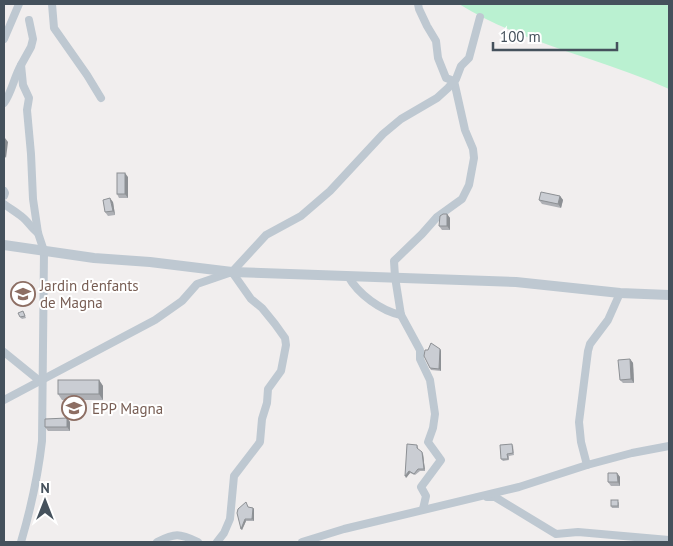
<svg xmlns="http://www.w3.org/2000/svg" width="673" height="546" font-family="'PT Sans',sans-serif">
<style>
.green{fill:#baf1d1}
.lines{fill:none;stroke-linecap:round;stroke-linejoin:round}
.minor{stroke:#bec8d1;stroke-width:8}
.tertiary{stroke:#bec8d1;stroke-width:10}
.wall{fill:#aeb0b5}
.shaded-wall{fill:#8d9094}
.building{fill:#cacdd3;stroke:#8d9094}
.labels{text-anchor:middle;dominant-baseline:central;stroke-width:4;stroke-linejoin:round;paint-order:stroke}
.education-label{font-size:15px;fill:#785e54;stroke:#fff;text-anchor:start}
</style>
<rect width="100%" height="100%" fill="#f1eeee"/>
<path class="green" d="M459 4H669V89C601 58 523 44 459 4Z"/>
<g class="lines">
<g class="minor">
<path d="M52 4 54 28 87 75 101 98"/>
<path d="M418 4 419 9 427 26 436 41 438 58 446 78 454 81 465 130 473 149 474 158 469 185 462 199 437 217 422 234 394 261 395 277 401 315 420 350V359L430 380 435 414 433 428 428 442 441 460 421 487 426 496 423 509"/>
<path d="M4 39 19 4"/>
<path d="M4 103C12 92 14 77 21 65"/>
<path d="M4 191 5 193 4 196"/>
<path d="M4 204C9 208 15 211 21 216 28 221 31 228 38 233"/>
<path d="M348 276C358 294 381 311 401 315"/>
<path d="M4 352 41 382"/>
<path d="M4 400 155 320 182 301 197 284 232 272 266 235 301 216 330 191 383 134 401 119 437 98 448 88 456 79 461 66 469 58 480 17"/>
<path d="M587 465 581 442 579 422 588 351 590 344 608 320 620 293"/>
<path d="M487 497H495L556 534 578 532 669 540"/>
<path d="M21 542C31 508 38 476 42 441L44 251 38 233 33 199 31 154 27 110 29 98 23 85 21 65 31 47 33 39 29 20"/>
<path d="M157 542C175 533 179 533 198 542"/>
<path d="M217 542 224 533 230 519 234 476 260 442 262 419 267 403 268 389 281 371 286 345 285 338 275 324 262 308 251 299 232 272"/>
<path d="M302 542 344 529 519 487 587 465 632 453 669 446"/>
</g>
<path class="tertiary" d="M4 245 94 258 150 262 232 272 516 282 620 293 669 295"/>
</g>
<g class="wall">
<path d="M128 177V198H119L117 194Z"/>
<path d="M560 196 563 200 561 208 542 204 539 200Z"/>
<path d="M113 202 115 215 108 216 105 212Z"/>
<path d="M447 214 450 218V230H442L439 226Z"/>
<path d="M32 285 35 289 34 301 17 299 14 295Z"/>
<path d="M24 313 26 318 22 319 20 317Z"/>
<path d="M440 349 441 351V371L431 370 430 368 428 350Z"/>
<path d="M630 359 633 363 634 383H623L620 380Z"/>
<path d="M99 380 103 386V400H62L58 394Z"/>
<path d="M67 418 70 422V431H48L45 427Z"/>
<path d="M417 445 418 447V449L423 454 425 471H420L415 475 410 473 406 478Z"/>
<path d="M513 445 514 455 509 456V460L503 461 501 459Z"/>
<path d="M617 473 620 477V486H611L608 482Z"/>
<path d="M619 502V508H612L611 506Z"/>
<path d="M249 507 253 508 254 509V521H246L242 530 241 529Z"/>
</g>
<g class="shaded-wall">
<path d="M5 138 8 142 6 158 4 155Z"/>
<path d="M125 173 128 177V198L125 194Z"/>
<path d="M560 196 563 200 561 208 558 204Z"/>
<path d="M110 198 113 202 115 215 113 211Z"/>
<path d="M447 214 450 218V230L447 226Z"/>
<path d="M32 285 35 289 34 301 31 297Z"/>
<path d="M440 349 441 351V371L439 369Z"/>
<path d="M630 359 633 363 634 383 631 379Z"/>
<path d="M99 380 103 386V400L99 394Z"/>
<path d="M67 418 70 422V431L67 427Z"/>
<path d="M422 452 423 454 425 471 424 469Z"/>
<path d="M409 471 410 473 406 478 405 476Z"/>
<path d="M617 473 620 477V486L618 482Z"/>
<path d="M253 508 254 509V521L252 519Z"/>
<path d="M245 519 246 521 242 530 241 529Z"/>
</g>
<g class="building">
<rect x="117" y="173" width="8" height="21"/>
<path d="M541 192 560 196 558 204 539 200Z"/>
<path d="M110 198 113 211 105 212 103 200Z"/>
<path d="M443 214H447V226H439L440 216Z"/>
<path d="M16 283 32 285 31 297 14 295Z"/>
<path d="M23 311 25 316 20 317 18 313Z"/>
<path d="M431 343 440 349 439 369 430 368 424 356 425 350H428Z"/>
<path d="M630 359 631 379 620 380 618 360Z"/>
<rect x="58" y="380" width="41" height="14"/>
<path d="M67 418V427H45V419Z"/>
<path d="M407 444 417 445V448L422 452 424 469H418L414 474 409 471 405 476Z"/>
<path d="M512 444 513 453 507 454 508 459H501L500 445Z"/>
<path d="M608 473H617L618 482H608Z"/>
<rect x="611" y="500" width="7" height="6"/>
<path d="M246 502 248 507 253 508 252 519H245L241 529 237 513 238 509Z"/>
</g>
<defs>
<symbol id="school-ring" viewBox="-11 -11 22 22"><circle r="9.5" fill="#fff" stroke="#8d6e63" stroke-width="1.5"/><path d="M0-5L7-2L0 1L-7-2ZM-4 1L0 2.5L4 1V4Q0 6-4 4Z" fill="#8d6e63"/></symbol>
</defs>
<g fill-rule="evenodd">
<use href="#school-ring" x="9" y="280" width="28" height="28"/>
<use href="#school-ring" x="60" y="394" width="28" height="28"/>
</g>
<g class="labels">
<g class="education-label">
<text x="40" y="285">Jardin d'enfants<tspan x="40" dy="17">de Magna</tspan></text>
<text x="92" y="408">EPP Magna</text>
</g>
</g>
<rect width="673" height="546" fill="none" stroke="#45515c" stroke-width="10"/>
<g transform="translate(45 501)" stroke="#ffffff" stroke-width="4" paint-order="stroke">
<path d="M0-4L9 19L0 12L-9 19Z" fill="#45515c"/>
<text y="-8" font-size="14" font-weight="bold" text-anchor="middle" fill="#45515c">N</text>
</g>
<path d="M493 42v8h124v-8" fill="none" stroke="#45515c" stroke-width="2.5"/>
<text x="500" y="42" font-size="15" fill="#45515c" stroke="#ffffff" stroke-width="4" paint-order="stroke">100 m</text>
</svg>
